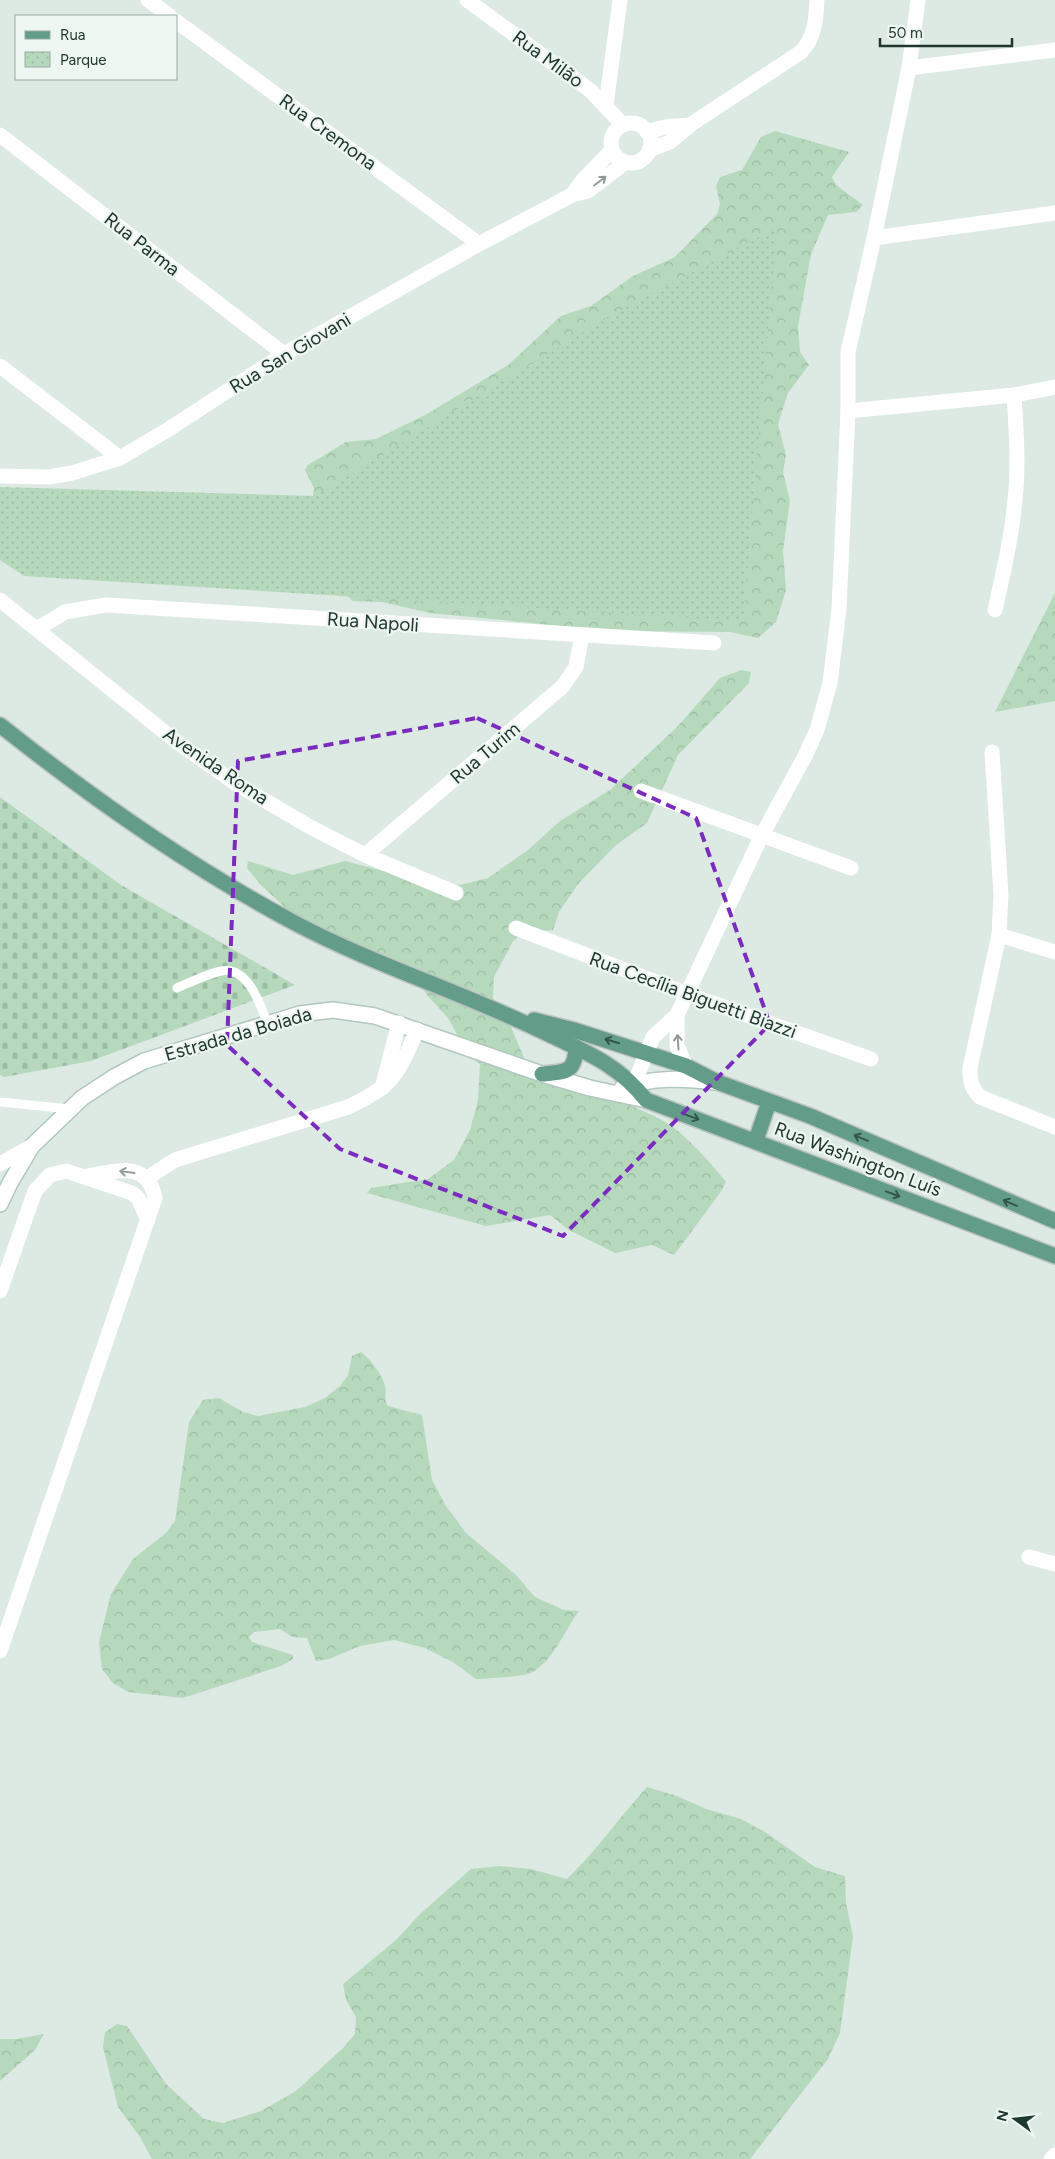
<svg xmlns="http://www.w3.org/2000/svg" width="1055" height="2159" font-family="Figtree,sans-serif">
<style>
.forest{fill:url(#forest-crowns)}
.cemetery{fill:url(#cemetery-stones)}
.park{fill:url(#park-dots)}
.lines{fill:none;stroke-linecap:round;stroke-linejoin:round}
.secondary-casing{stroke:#b1c8be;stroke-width:18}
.primary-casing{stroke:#bcc3c1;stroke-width:18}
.service{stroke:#fff;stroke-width:9}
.minor{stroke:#fff;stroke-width:15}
.tertiary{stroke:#fff;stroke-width:15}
.secondary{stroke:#fff;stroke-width:15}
.primary{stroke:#639d89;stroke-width:15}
.oneway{stroke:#909b97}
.oneway2{stroke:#34564a}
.marked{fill:none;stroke:#7b2cbf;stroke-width:4;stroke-dasharray:10 6;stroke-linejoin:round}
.labels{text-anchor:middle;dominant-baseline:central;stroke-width:4.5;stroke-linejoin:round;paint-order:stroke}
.street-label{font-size:19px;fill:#20372f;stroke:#edf6f1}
</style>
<defs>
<pattern id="forest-crowns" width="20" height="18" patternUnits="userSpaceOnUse" patternTransform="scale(1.25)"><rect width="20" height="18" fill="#b6d9bd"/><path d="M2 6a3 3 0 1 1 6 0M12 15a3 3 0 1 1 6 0" fill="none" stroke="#9cbba3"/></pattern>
<pattern id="cemetery-stones" width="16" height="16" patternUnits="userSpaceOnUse" patternTransform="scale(1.25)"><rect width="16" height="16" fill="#b6d9bd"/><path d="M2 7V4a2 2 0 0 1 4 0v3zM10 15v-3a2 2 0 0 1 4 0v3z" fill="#9cbba3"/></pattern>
<pattern id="park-dots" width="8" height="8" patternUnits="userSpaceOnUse" patternTransform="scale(1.25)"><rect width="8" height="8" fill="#b6d9bd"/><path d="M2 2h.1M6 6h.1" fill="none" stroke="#9cbba3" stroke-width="1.8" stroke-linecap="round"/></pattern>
</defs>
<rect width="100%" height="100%" fill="#dde9e3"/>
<g class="forest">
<path d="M775 131 849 152 832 177 836 185 863 205 856 212 828 215 811 254 798 326 800 352 809 365 788 393 778 424 786 455 783 472 790 501 783 551 786 590 776 622 758 638 730 632 614 631 430 613 382 602 353 601 340 590 311 510 314 488 305 470 308 465 346 442 376 439 427 414 508 365 561 316 591 306 633 276 675 257 717 214 720 204 716 186 720 177 742 170 761 137Z"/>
<path d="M1055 593V701L995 712Z"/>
<path d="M742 670 751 672 749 683 678 755 647 823 616 845 578 884 559 912 553 930 523 932 513 941 494 977 493 998 511 1027 533 1079C576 1091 629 1100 667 1123 685 1134 713 1165 726 1182L720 1193 674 1255 652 1245 615 1253 569 1230 550 1215 486 1226 367 1193 371 1188 428 1179 454 1160 470 1130 478 1100 480 1064 469 1056 448 1018 427 995 408 968 321 941 261 885 247 868 248 861 293 875 345 861 429 883 460 885 488 878 528 850 560 821 610 790 678 726 720 678Z"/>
<path d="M361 1352C371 1360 382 1374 385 1386 387 1394 383 1398 388 1406L422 1415 432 1480 446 1506 466 1533 515 1574 535 1597 564 1610 579 1611C564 1631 555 1658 533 1672 526 1677 487 1678 476 1679L453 1662 425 1648 394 1640 360 1646 329 1659 316 1661 307 1638 292 1637 280 1629 254 1632 249 1637 252 1642 293 1655V1659L281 1666 183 1698 128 1692 113 1683 102 1669 99 1642 111 1594 133 1559 166 1533 175 1521 189 1422 203 1400 219 1398 243 1412 258 1416 305 1407 325 1398 340 1386 348 1375 352 1356Z"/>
<path d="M647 1787 677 1796 706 1809 741 1819 765 1832 815 1867 845 1876 846 1903 853 1936 840 2033 828 2059 750 2159H152L140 2137 118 2107 103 2047 105 2032 117 2024 127 2026 166 2084 204 2119 223 2123 261 2111 296 2091 343 2048 355 2034 356 2017 346 2000 343 1984 396 1940 420 1914 471 1869 500 1866 531 1869 567 1879C596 1851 619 1818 647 1787Z"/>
<path d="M44 2034 35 2050 0 2081V2039H17Z"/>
</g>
<path class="cemetery" d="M0 797 121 885 295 985 91 1061 4 1077 0 1075Z"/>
<path class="park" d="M777 227 743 621 24 576 0 560V487L315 496 608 317Z"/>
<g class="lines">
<defs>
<g id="secondary">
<path d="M622 1088C653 1077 683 1078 715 1082"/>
<path d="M0 1204 10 1183 32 1146 82 1098 114 1077 144 1061 300 1014 333 1010 375 1016 542 1074 590 1088 646 1100"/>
</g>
<g id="primary">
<path d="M0 725C93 799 190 867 295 923 376 966 465 993 548 1034 586 1052 619 1065 646 1100L1055 1256"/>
<path d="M534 1020 574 1030 686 1066 717 1082 810 1116 1055 1221"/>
<path d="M542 1074C566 1072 575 1073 576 1047"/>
<path d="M756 1140 769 1102"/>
</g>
</defs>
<use href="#secondary" class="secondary-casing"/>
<use href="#primary" class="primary-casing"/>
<g class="service">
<path d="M177 988C191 982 207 974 221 971 248 966 260 1004 267 1022"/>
<path d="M0 1102 70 1109"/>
</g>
<g class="minor">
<path d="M148 0 170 16"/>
<path d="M467 0 591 91 623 125"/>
<path d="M176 21 479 244"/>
<path d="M909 68 1055 50"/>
<path d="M606 105 620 0"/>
<circle cx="631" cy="143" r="20"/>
<path d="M647 132 665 127 690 125"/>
<path d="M0 135 284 354"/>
<path d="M649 150 670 142 690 125 801 52C815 37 816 20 817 0"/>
<path d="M572 195 582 181 612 150"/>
<path d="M874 238 1055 213"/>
<path d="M0 366 120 458"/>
<path d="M848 411 1014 395 1055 387"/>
<path d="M0 476 49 477 72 473 120 458 169 429 284 354 479 244 572 195 588 191 626 162"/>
<path d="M0 600 177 742 235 783 312 828 365 855 456 893"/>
<path d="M995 610C1003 573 1012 537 1015 499 1019 465 1016 429 1014 395"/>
<path d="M37 629 65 612 106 605 714 643"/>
<path d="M992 752 1001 895 999 935 970 1068C970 1081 971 1088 980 1097L1055 1127"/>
<path d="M641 791 851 868"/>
<path d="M365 855 562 687 576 667 582 635"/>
<path d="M516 928 687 994 871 1059"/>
<path d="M999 935 1055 952"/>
<path d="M686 1066 677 1046V1015L762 835 805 756 817 730 830 683 839 609 848 411V352L874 238 909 68 918 0"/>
<path d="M634 1084 653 1037 677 1015"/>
<path d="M382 1088 399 1023"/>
<path d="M147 1178 175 1160 348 1107C392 1087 398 1075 417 1030"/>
<path d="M0 1291 35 1191 50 1175 66 1171 132 1193 138 1198 148 1220"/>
<path d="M1029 1557 1055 1564"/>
<path d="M0 1651 155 1198C148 1160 115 1171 88 1176"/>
</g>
<g class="tertiary">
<path d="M0 1164 32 1146"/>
<path d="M1051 2159 1055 2155"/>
</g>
<use href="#secondary" class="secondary"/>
<use href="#primary" class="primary"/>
</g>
<defs><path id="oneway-shaft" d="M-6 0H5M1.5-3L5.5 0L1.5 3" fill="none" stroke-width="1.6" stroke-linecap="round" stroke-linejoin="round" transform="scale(1.25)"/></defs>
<g class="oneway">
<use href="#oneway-shaft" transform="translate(600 181) rotate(-37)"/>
<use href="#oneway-shaft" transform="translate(678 1042) rotate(-94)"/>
<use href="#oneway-shaft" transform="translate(127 1172) rotate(-172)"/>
</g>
<g class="oneway2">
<use href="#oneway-shaft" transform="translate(612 1041) rotate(-163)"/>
<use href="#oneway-shaft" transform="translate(692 1117) rotate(20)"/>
<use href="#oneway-shaft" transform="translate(861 1138) rotate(-157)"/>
<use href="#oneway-shaft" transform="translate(893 1194) rotate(21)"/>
<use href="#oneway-shaft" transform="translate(1010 1203) rotate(-157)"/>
</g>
<path class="marked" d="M477 718 696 818 770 1024 563 1236 340 1149 227 1045 238 761Z"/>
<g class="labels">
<g class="street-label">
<text transform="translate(548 59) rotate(36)">Rua Milão</text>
<text transform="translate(328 132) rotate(36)">Rua Cremona</text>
<text transform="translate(142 244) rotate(38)">Rua Parma</text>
<text transform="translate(290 353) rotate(-31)">Rua San Giovani</text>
<text transform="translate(373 622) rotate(4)">Rua Napoli</text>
<text transform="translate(485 753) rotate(-40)">Rua Turim</text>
<text transform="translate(216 766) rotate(34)">Avenida Roma</text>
<text transform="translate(693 995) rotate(20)">Rua Cecília Biguetti Biazzi</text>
<text transform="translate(238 1034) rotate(-16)">Estrada da Boiada</text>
<text transform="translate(858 1159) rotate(21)">Rua Washington Luís</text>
</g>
</g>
<rect x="15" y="15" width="162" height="65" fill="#edf6f1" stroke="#9baaa3"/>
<rect x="25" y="31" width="25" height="8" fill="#639d89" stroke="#9baaa3"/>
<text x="60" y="40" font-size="15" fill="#20372f">Rua</text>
<rect x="25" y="52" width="25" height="15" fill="url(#park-dots)" stroke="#9baaa3"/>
<text x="60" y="65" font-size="15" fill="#20372f">Parque</text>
<g transform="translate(1015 2119) rotate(285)" stroke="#edf6f1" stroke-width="4" paint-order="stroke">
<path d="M0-4L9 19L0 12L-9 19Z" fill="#20372f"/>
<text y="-8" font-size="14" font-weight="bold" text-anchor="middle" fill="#20372f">N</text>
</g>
<path d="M880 38v8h132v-8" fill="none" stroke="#20372f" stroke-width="2.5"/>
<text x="888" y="38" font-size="15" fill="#20372f" stroke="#edf6f1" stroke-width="4" paint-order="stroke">50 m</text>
</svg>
